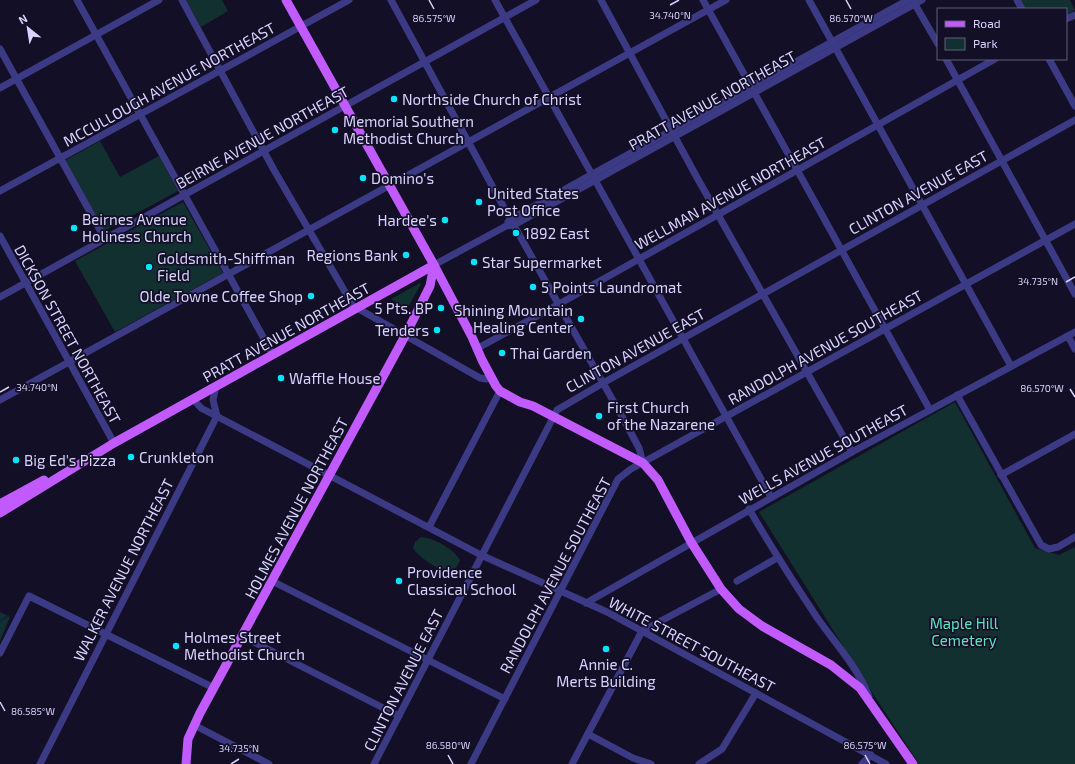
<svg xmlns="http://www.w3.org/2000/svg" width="1075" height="764" font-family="'Exo 2',sans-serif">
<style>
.green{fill:#12302f}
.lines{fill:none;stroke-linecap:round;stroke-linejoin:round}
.stream{stroke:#0c2248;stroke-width:1.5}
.minor{stroke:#3d3a85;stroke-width:7}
.major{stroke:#c25bff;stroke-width:9}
.ticks{fill:none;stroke:#d9d4ff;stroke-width:1.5}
.poi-dot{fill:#00e5ff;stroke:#130f26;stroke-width:1.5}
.labels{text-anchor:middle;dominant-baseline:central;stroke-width:3.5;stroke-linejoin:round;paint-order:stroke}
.street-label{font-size:15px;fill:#d9d4ff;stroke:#130f26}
.poi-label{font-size:15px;fill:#d9d4ff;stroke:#130f26;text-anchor:start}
.park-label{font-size:15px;fill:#5fe0c0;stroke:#130f26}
.ticks-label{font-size:10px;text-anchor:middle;fill:#d9d4ff;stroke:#130f26;stroke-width:3.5;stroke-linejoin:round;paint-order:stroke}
</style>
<rect width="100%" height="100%" fill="#130f26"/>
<g class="green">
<path d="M186 0H222L228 11 201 27Z"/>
<path d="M1020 0H1070L1075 10 1066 15V9H1025Z"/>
<path d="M100 141 120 177 159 156 178 191 104 231 64 161Z"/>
<path d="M183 202 223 273 115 332 75 261Z"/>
<path d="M420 283 421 284 407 309 391 299Z"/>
<path d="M955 402 1035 548 1059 555 1075 547V764H919L875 697 759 512Z"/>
<path d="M421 537C434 538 454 549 460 560 458 566 454 572 447 571 438 570 417 556 413 548L415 542Z"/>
<path d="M0 612 10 617 0 641Z"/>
</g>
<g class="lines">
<path class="stream" d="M0 621 8 616"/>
<g class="minor">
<path d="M77 0 273 355"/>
<path d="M182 0 274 170 355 309"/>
<path d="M391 0 508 215 624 420 639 448 643 463"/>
<path d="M495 0 771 497"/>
<path d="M601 0 695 174 852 452"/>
<path d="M703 0 930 410"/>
<path d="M809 0 1011 366"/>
<path d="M1017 0 1022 9"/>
<path d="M913 1 938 44"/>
<path d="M1066 19 1075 15"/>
<path d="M0 49 105 239"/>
<path d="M946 59 1075 294"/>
<path d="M1049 59 1075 106"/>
<path d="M0 88 159 0"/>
<path d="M0 191 349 0"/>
<path d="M508 222 511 219 908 0"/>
<path d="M0 236 114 443"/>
<path d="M434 265 506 226 514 225 922 0"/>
<path d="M0 297 536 0"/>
<path d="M357 308 480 378 486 379 491 377"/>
<path d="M1068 336 1075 349"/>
<path d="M478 348 559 304 995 59"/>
<path d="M957 395 1041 545 1049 549 1058 547 1075 537"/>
<path d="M193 399 201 408 481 555 607 612 886 764"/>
<path d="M0 400 726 0"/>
<path d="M1001 475 1075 434"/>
<path d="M749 509C771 547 794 583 818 619 836 644 857 667 869 696"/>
<path d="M429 527 500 391"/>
<path d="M272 581 505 699"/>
<path d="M737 581 777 558"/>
<path d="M586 603 852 452 1075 332"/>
<path d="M242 636 399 716"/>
<path d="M0 653 29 596 214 688"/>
<path d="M194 725 269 764"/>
<path d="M588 734 633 758 651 764"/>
<path d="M40 764 217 416 213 400 216 386"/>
<path d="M374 764 557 410 603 383 1075 120"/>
<path d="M471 764 618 479 631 469 1075 224"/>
<path d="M572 764 642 631 721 589"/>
<path d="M699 764 722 749 756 693"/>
<path d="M862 764 871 755"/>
</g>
<g class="major">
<path d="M286 0 434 265 472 337 482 360 496 386 500 391 520 402 533 406 643 463 658 480 691 542 721 589 739 609 762 626 831 665 860 688 913 764"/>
<path d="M0 504 44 480"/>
<path d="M0 513 114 443 434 265"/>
<path d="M186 764 188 739 200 713 405 336 430 286 434 265"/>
</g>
</g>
<path class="ticks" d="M429 0 434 9M846 0 851 9M670 5 679 0M1066 282 1075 277M1070 389 1075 397M0 392 9 387M0 702 5 711M448 755 453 764M865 755 870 764M231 764 239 759"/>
<g class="poi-dot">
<circle cx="394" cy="99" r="4"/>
<circle cx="335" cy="130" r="4"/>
<circle cx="363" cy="178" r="4"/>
<circle cx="479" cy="202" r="4"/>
<circle cx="445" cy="220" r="4"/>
<circle cx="74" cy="228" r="4"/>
<circle cx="516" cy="233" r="4"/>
<circle cx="406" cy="255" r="4"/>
<circle cx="474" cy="262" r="4"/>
<circle cx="149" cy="267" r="4"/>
<circle cx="533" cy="287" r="4"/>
<circle cx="311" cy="296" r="4"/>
<circle cx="441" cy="308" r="4"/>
<circle cx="581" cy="319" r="4"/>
<circle cx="437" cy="330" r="4"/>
<circle cx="502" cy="353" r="4"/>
<circle cx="281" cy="378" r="4"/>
<circle cx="599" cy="416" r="4"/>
<circle cx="131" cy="457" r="4"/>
<circle cx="16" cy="460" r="4"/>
<circle cx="399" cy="581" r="4"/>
<circle cx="176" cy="646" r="4"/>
<circle cx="606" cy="649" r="4"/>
</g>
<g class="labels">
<g class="street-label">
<text transform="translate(169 84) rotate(-29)">MCCULLOUGH AVENUE NORTHEAST</text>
<text transform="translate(712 100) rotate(-29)">PRATT AVENUE NORTHEAST</text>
<text transform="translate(262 137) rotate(-29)">BEIRNE AVENUE NORTHEAST</text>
<text transform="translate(918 192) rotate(-29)">CLINTON AVENUE EAST</text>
<text transform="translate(730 193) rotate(-29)">WELLMAN AVENUE NORTHEAST</text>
<text transform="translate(286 332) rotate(-29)">PRATT AVENUE NORTHEAST</text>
<text transform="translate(68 334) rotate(61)">DICKSON STREET NORTHEAST</text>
<text transform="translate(825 347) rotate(-29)">RANDOLPH AVENUE SOUTHEAST</text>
<text transform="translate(635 350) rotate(-29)">CLINTON AVENUE EAST</text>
<text transform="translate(823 454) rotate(-29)">WELLS AVENUE SOUTHEAST</text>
<text transform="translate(296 508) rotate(-62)">HOLMES AVENUE NORTHEAST</text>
<text transform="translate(123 570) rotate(-63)">WALKER AVENUE NORTHEAST</text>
<text transform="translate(555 575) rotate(-62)">RANDOLPH AVENUE SOUTHEAST</text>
<text transform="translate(692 644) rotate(28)">WHITE STREET SOUTHEAST</text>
<text transform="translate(403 680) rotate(-63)">CLINTON AVENUE EAST</text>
</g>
<g class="poi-label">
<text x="402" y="99">Northside Church of Christ</text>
<text x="343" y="121">Memorial Southern<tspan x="343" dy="17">Methodist Church</tspan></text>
<text x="371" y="178">Domino's</text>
<text x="487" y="193">United States<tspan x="487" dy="17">Post Office</tspan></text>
<text x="82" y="219">Beirnes Avenue<tspan x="82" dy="17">Holiness Church</tspan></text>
<text x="437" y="220" text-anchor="end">Hardee's</text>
<text x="524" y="233">1892 East</text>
<text x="398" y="255" text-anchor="end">Regions Bank</text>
<text x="157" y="258">Goldsmith-Shiffman<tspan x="157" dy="17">Field</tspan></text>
<text x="482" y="262">Star Supermarket</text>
<text x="541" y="287">5 Points Laundromat</text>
<text x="303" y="296" text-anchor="end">Olde Towne Coffee Shop</text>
<text x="433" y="308" text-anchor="end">5 Pts. BP</text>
<text x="573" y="310" text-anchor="end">Shining Mountain<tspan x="573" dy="17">Healing Center</tspan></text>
<text x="429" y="330" text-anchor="end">Tenders</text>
<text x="510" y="353">Thai Garden</text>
<text x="289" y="378">Waffle House</text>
<text x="607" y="407">First Church<tspan x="607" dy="17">of the Nazarene</tspan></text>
<text x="139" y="457">Crunkleton</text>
<text x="24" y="460">Big Ed's Pizza</text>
<text x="407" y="572">Providence<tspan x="407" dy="17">Classical School</tspan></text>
<text x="184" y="637">Holmes Street<tspan x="184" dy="17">Methodist Church</tspan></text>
<text x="606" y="664" text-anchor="middle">Annie C.<tspan x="606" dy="17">Merts Building</tspan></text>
</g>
<g class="park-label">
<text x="964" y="623">Maple Hill<tspan x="964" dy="17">Cemetery</tspan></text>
</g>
</g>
<g class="ticks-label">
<text x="670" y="19">34.740°N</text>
<text x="434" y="22">86.575°W</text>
<text x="851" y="22">86.570°W</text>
<text x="1038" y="285">34.735°N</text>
<text x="37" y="391">34.740°N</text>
<text x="1042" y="392">86.570°W</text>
<text x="33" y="715">86.585°W</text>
<text x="448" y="749">86.580°W</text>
<text x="865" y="749">86.575°W</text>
<text x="239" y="752">34.735°N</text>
</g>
<rect x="937" y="8" width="130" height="52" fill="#130f26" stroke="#625e7d"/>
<rect x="945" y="21" width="20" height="6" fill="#c25bff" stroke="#625e7d"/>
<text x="973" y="28" font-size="12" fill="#d9d4ff">Road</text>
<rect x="945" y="38" width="20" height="12" fill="#12302f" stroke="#625e7d"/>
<text x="973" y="48" font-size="12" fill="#d9d4ff">Park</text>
<g transform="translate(28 28) rotate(330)" stroke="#130f26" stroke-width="3" paint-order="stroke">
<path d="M0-3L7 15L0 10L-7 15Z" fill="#d9d4ff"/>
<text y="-6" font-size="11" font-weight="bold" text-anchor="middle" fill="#d9d4ff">N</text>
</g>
</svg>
